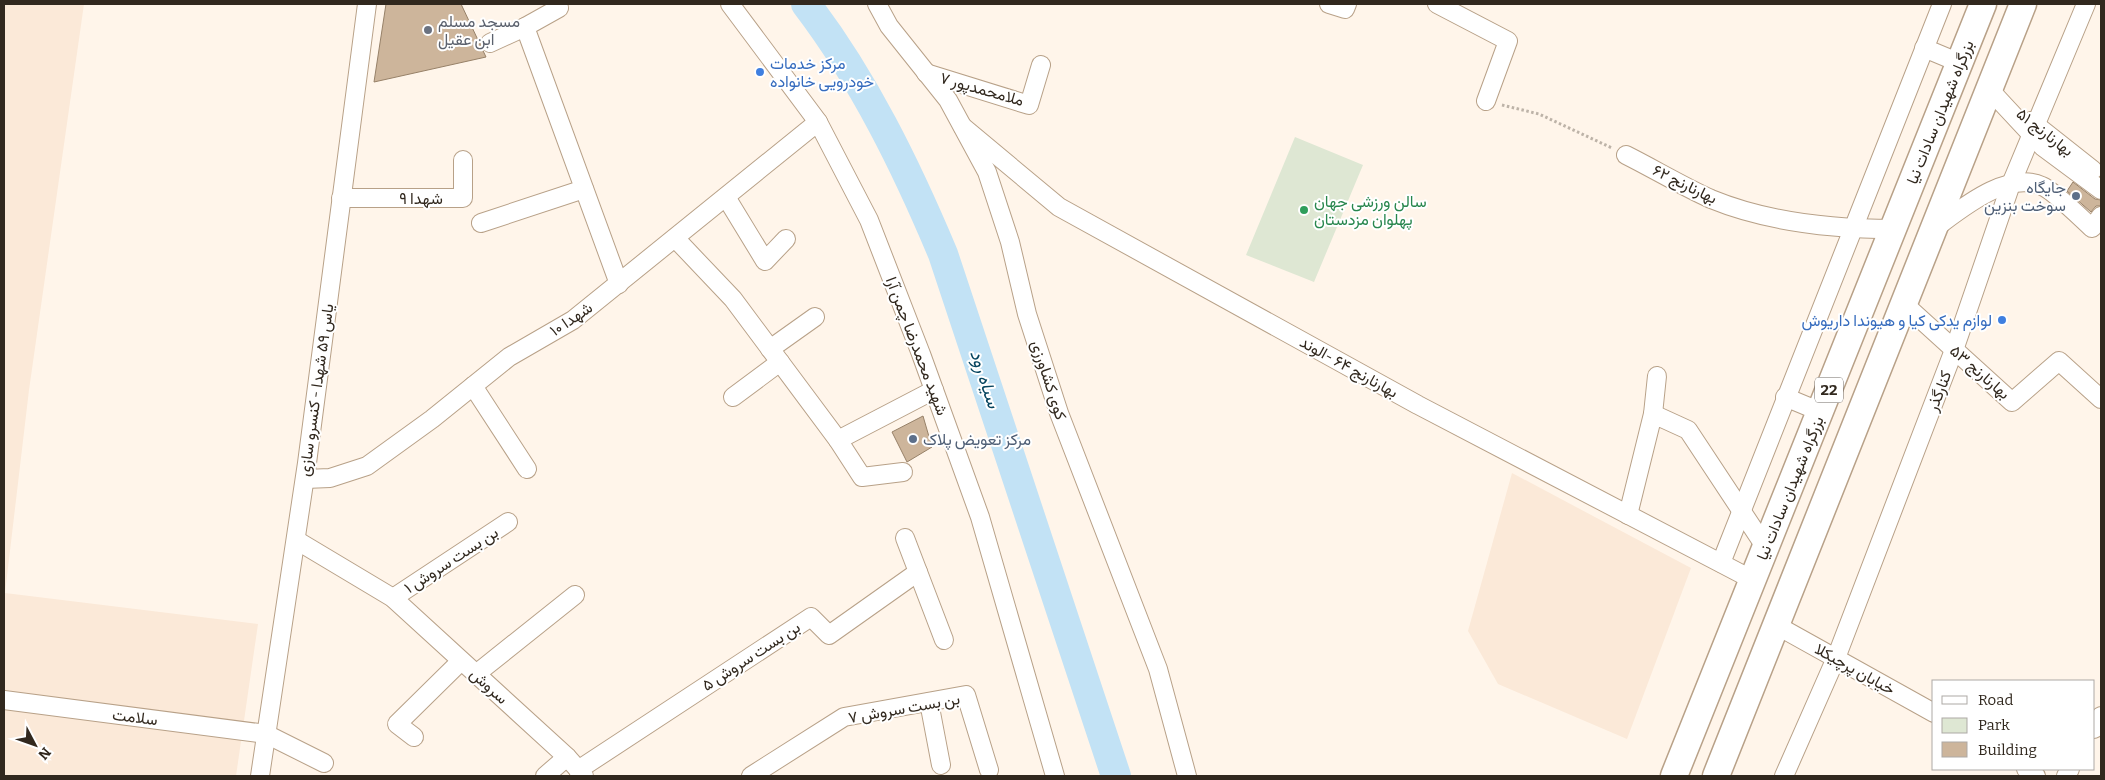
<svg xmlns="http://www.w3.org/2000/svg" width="2105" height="780" font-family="Bitter,Vazirmatn,serif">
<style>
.industrial{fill:#fbe9d8}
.green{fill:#dee7d3}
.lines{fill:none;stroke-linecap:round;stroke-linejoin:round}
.river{stroke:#c2e2f5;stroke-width:30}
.building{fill:#cdb59b;stroke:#978168}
.minor-casing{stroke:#b8a188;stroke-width:20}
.highway-casing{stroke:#b8a188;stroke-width:29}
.path{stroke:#bdb3a8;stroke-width:3;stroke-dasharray:2.5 2.5;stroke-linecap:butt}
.minor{stroke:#fff;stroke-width:18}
.highway{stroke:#fff;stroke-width:26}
.worship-dot{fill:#6b7280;stroke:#fff;stroke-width:2}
.shop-dot{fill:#3f7fe0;stroke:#fff;stroke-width:2}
.service-dot{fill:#5c6f8a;stroke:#fff;stroke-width:2}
.leisure-dot{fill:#2e9e5b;stroke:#fff;stroke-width:2}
.labels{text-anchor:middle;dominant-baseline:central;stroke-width:4;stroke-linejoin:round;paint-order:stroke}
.shield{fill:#fff;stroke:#6f6862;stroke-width:1}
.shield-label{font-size:15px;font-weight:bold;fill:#31281e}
.worship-label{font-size:16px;fill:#5b616d;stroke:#fff;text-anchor:start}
.shop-label{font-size:16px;fill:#366cbe;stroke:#fff;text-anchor:start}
.street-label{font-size:16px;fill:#31281e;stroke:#fff}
.service-label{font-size:16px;fill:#4e5e75;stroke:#fff;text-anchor:end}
.leisure-label{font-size:16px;fill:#27864d;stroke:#fff;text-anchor:start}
.water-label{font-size:18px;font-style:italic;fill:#06455f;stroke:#fff}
</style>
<rect width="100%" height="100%" fill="#fff5ea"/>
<g class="industrial">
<path d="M4 4H84L29 390 5 593 258 624 236 776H4Z"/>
<path d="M1512 473 1691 568 1627 739 1498 684 1468 631Z"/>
</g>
<path class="green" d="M1295 137 1363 165 1314 282 1246 255Z"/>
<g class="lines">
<path class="river" d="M806 4C864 80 906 166 943 254L1116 776"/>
</g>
<g class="building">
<path d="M386 4H461L486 57 374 82Z"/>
<path d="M2073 182 2095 199 2101 200V206H2096L2091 212 2067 191Z"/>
<path d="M923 416 932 447 907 462 892 432Z"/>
</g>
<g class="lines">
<defs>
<g id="minor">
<path d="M730 4 818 122 869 220 921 354 980 517 1055 776"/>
<path d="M877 4 889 26 948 100 987 172 1010 242 1027 314 1059 413 1158 669 1187 776"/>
<path d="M1329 4 1345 9 1347 4"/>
<path d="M1437 4 1508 41 1486 101"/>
<path d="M559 8 525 27 619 284"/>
<path d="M490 43 525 27"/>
<path d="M1924 48 1960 63"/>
<path d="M926 73 1029 105 1041 65"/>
<path d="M1989 89 2043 147 2101 190"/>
<path d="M2031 121 2093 170"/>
<path d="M963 127 1059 207 1418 405 1753 580"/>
<path d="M1626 155C1654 169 1682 186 1711 199 1767 222 1833 229 1894 229"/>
<path d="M726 197 765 261 786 239"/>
<path d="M341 198H463V160"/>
<path d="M481 223 584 189"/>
<path d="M1935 228C1961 209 2007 170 2042 186 2054 191 2081 218 2092 228L2101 216"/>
<path d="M675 238 733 299 838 440 934 390"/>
<path d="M1904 304 2012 402 2059 361 2101 399"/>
<path d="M770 349 815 317"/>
<path d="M473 386 527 469"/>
<path d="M733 397 780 362"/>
<path d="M1785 397 1821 412"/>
<path d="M1653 414 1657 376"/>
<path d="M838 440 862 477 903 472"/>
<path d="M305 479 330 478 367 466 432 419 509 357 573 320 818 122"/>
<path d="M1628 515 1653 414 1688 430 1766 548"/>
<path d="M905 538 944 640"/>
<path d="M296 540 393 598 567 757 584 776"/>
<path d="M1721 563 1942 4"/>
<path d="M393 598 508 522"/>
<path d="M1776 625 1934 713"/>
<path d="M476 674 575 595"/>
<path d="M4 700 266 734 324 763"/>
<path d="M929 702 941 765"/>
<path d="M2094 729 2101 716"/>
<path d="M414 737 397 724 461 661"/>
<path d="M2026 769 2036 776"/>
<path d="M578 770 811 617 829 635 918 572"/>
<path d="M260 776 307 463 367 4"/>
<path d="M545 776 567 757"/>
<path d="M751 776 844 717 966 695 989 770"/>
<path d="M1784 776 1836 658 1954 350 2011 184 2086 4"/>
<path d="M2066 776 2070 769"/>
</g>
<g id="highway">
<path d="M1674 776 1983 4"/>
<path d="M1716 776 2023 4"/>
</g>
</defs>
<use href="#minor" class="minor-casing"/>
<use href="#highway" class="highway-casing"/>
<path class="path" d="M1502 105 1539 114 1612 148"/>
<use href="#minor" class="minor"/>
<use href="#highway" class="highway"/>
</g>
<circle class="worship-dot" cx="428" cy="30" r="5"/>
<g class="shop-dot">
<circle cx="760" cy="72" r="5"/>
<circle cx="2002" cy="320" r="5"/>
</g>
<g class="service-dot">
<circle cx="2076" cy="196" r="5"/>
<circle cx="913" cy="439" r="5"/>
</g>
<circle class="leisure-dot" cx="1304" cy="210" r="5"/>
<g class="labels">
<rect class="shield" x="1815" y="377.5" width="28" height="25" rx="4"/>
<g class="shield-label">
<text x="1829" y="390">22</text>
</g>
<g class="worship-label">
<text x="438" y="21">مسجد مسلم<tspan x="438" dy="18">ابن عقیل</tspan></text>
</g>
<g class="shop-label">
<text x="770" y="63">مرکز خدمات<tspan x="770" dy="18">خودرویی خانواده</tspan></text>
<text x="1992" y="320" text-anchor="end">لوازم یدکی کیا و هیوندا داریوش</text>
</g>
<g class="street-label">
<text transform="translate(982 89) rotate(16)">ملامحمدپور ۷</text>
<text transform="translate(1940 112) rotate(-68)">بزرگراه شهیدان سادات نیا</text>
<text transform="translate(2045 132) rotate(38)">بهارنارنج ۵۱</text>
<text transform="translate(1685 184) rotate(26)">بهارنارنج ۶۲</text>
<text x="421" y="198">شهدا ۹</text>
<text transform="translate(571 319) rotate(-34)">شهدا ۱۰</text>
<text transform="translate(917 346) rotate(69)">شهید محمدرضا چمن آرا</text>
<text transform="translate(1349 367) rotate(29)">بهارنارنج ۶۴ -الوند</text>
<text transform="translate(1980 372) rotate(41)">بهارنارنج ۵۳</text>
<text transform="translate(1049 380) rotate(72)">کوی کشاورزی</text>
<text transform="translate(316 390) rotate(-82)">یاس ۵۹ شهدا - کنسرو سازی</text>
<text transform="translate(1939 391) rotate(-69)">کنارگذر</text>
<text transform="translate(1790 488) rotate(-68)">بزرگراه شهیدان سادات نیا</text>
<text transform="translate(451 560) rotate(-33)">بن بست سروش ۱</text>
<text transform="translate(751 656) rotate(-33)">بن بست سروش ۵</text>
<text transform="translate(1855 669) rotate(29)">خیابان پرچیکلا</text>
<text transform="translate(489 686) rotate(42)">سروش</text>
<text transform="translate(904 708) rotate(-10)">بن بست سروش ۷</text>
<text transform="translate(135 717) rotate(7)">سلامت</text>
</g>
<g class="service-label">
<text x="2066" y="187">جایگاه<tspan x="2066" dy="18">سوخت بنزین</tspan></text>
<text x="923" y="439" text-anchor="start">مرکز تعویض پلاک</text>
</g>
<g class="leisure-label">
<text x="1314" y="201">سالن ورزشی جهان<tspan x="1314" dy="18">پهلوان مزدستان</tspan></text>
</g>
<g class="water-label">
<text transform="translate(985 379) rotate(72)">سیاه رود</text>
</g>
</g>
<rect width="2105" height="780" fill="none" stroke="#31281e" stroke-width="10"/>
<rect x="1932" y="680" width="162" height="90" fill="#ffffff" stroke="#ada9a5"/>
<rect x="1942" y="696" width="25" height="8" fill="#ffffff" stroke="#ada9a5"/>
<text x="1978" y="705" font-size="15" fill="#31281e">Road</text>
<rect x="1942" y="718" width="25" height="15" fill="#dee7d3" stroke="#ada9a5"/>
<text x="1978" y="730" font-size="15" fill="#31281e">Park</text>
<rect x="1942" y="742" width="25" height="15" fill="#cdb59b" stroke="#ada9a5"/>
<text x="1978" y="755" font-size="15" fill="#31281e">Building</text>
<g transform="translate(35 745) rotate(131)" stroke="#ffffff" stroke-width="4" paint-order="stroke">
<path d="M0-4L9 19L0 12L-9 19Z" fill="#31281e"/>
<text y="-8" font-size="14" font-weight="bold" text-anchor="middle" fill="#31281e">N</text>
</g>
</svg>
